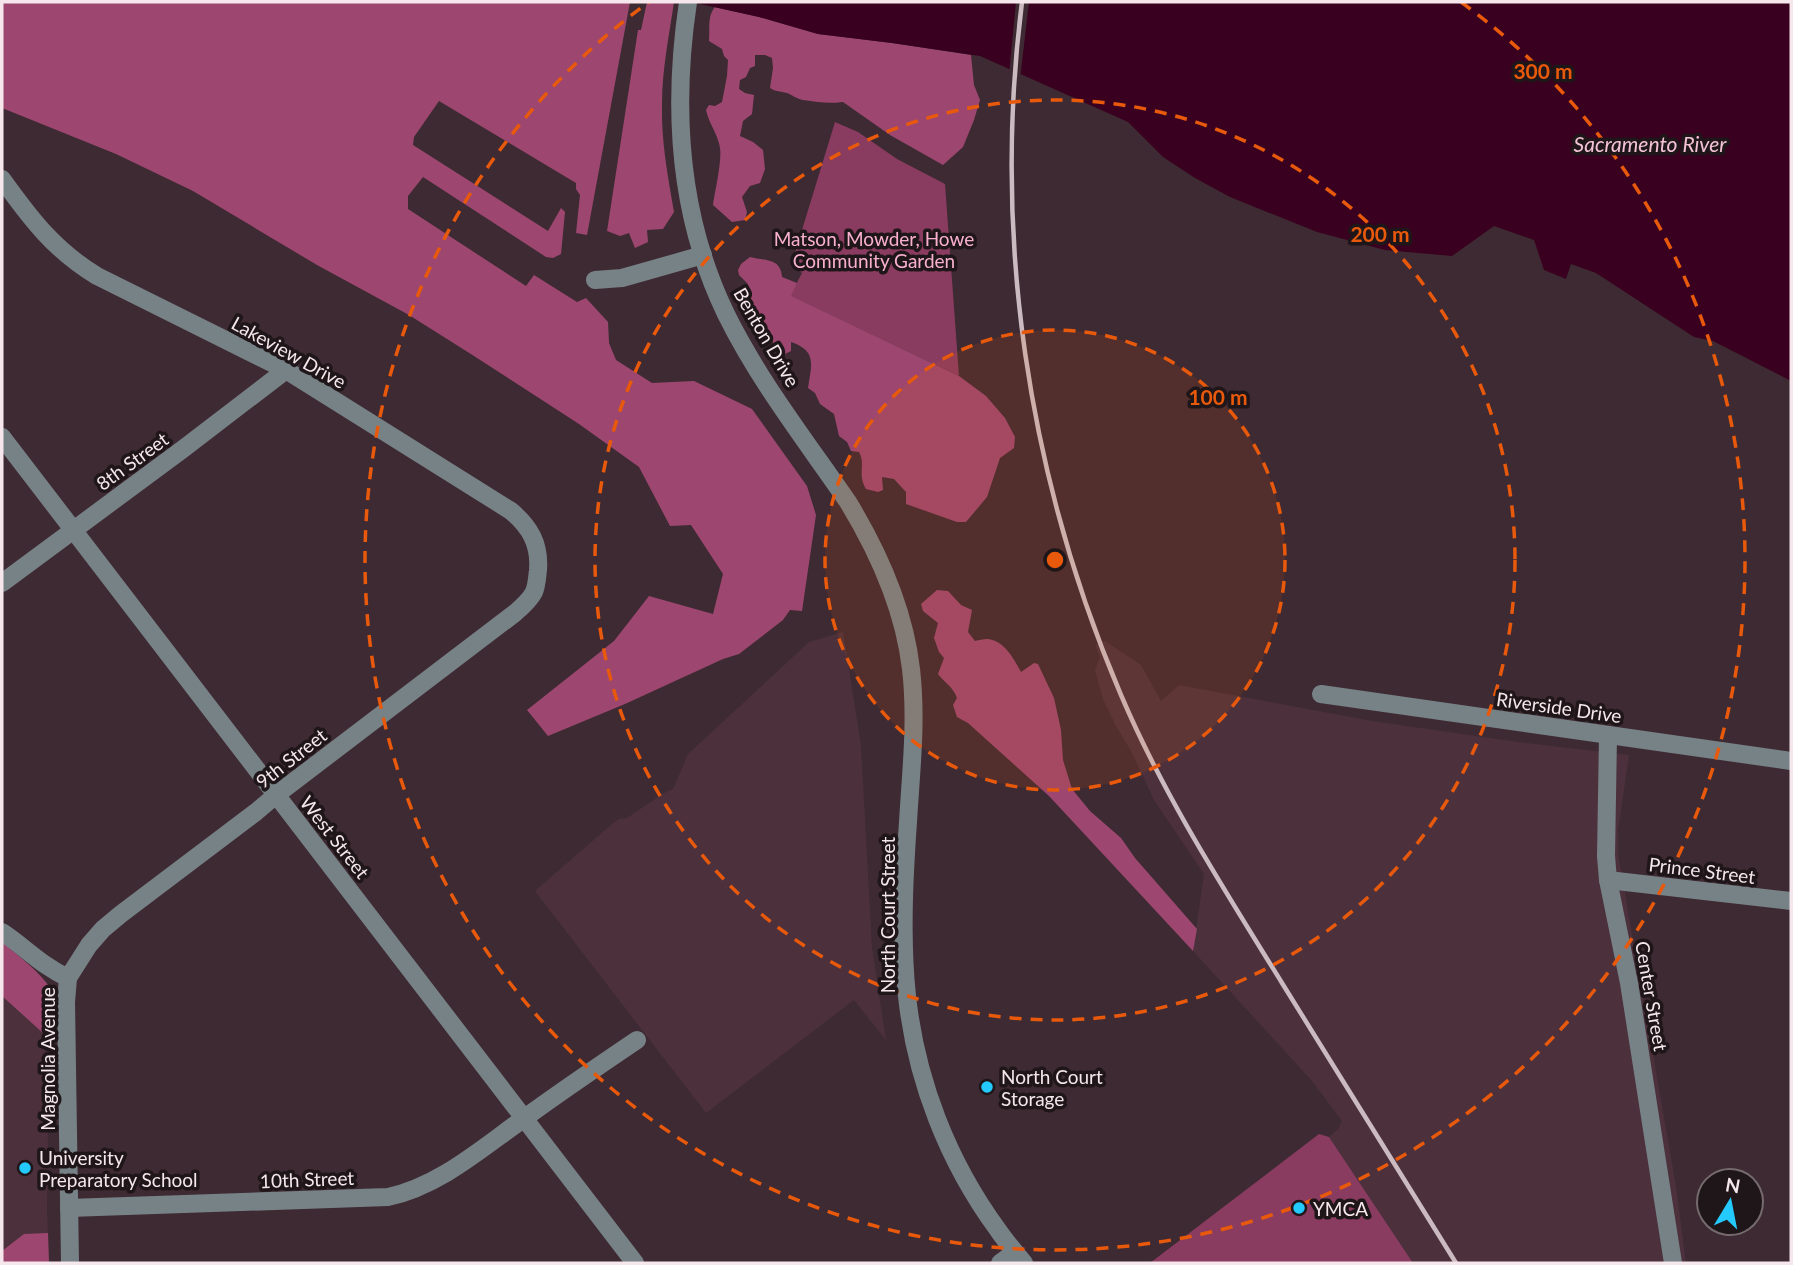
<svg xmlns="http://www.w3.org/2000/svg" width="1793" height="1265" font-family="Lato,sans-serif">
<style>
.built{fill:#4c313d}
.green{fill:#893c60}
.forest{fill:#9d4770}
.water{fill:#3a001f}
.pier{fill:#3e2a32}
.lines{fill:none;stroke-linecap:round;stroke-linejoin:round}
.minor{stroke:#778287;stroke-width:18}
.rail{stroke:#cbbbc1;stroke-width:4.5}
.ring{fill:none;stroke:#e8590c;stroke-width:3.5;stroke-dasharray:12 9}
.poi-dot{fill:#24c9fe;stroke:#1f1619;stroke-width:2.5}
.labels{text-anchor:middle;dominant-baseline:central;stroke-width:7;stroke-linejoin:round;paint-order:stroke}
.park-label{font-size:19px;fill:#f9b0cf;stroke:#1f1619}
.street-label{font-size:19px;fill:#f5e7ec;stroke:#1f1619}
.poi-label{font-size:19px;fill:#f5e7ec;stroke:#1f1619;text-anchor:start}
.water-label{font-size:21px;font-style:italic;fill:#f3c2d5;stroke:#1f1619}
.centre{fill:#e8590c;stroke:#1f1619;stroke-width:3.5}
.ring-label{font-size:21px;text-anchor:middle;font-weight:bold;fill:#e8590c;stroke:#1f1619;stroke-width:7;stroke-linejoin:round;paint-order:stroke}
</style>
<rect width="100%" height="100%" fill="#3e2a32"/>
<g class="built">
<path d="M843 632 861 745 872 948 886 1040 854 1000 706 1113 535 891 612 824 619 819 627 818 664 793 673 789 688 754 809 642Z"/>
<path d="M1105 641 1141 665 1161 701 1179 685 1372 721 1518 742 1629 755 1618 831V854L1676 1186 1686 1263H1413L1329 1137 1338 1129 1342 1121 1312 1081 1193 951 1204 874 1154 800 1132 753 1116 726 1103 699 1095 670 1100 657 1095 645Z"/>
<path d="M2 996 44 1034 48 1124 47 1212 49 1263H2Z"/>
</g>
<g class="green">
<path d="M835 122 858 132 897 159 945 184 959 376 790 296 802 273 791 266Z"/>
<path d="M1319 1134 1329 1137 1413 1263H1150Z"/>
</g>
<g class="forest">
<path d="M2 2H630L587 235 576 233 580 195 576 189V183L439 101 414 137 413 145 548 231 561 208 565 212 561 254 553 258 546 257 423 177 408 196V209L526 286 534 275 577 302 586 298 608 322 609 343 616 360 652 383 694 381 752 409 807 486 816 515 802 611 790 610 783 620 739 654 723 659 625 704 548 736 527 710 614 641 649 596 713 614 723 574 691 525 670 526 639 467 579 424 474 356 409 315 317 265 193 191 116 154 2 108Z"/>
<path d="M647 2H674C669 36 662 70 662 104 661 141 668 177 674 212L663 229 647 230 648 242 635 248 629 233 620 236 607 231 638 30H641Z"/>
<path d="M715 7 759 17 818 34 892 43 971 55 974 85 980 100 974 120 963 147 943 165 890 135 843 102C828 104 818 102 803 100 797 99 792 95 787 93 780 91 776 92 770 88L773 68 772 58 765 55H755V66L750 68 746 77 740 80 739 89 745 93 754 95 752 114 743 121 740 136 753 142 763 150 765 169 760 183 750 186 742 197 747 212 745 220 732 222 713 205C715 191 722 161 720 148 718 134 709 124 706 110L709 105 715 106 722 102 727 76 728 60 724 56 722 49 709 41C710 30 707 16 715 7Z"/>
<path d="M750 257C763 261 781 257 782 277L797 283 791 296 959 376 986 396 1005 418 1015 437 1014 448 1000 458 987 497 966 522H957L906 504V492L894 479 882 477 883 490 878 492 866 489C857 474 866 464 859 452L851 451 847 442 839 436 834 414 820 404 815 393 808 388C811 366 818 351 791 342V351L785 354 775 349 771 336 752 315 750 289 747 283 739 275 738 270 741 264Z"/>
<path d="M937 590 948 591 961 605 972 610 968 632 975 641C979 640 983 639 987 639 1004 640 1014 659 1021 672L1034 663 1038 664 1054 698 1061 730 1063 760 1072 789 1090 811 1121 838 1135 858 1197 929 1193 951 1049 796 968 723 957 717 953 705 957 698C954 688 944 682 938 674L944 658 939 652 934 638 938 623 923 611 921 604Z"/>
<path d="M2 942C15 953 44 975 51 990 55 999 52 1030 50 1040L44 1038V1034L2 996Z"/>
<path d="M48 1233 49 1263H2V1251L24 1234Z"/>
</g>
<path class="water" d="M691 2H1791V381L1713 341 1694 337 1596 273 1571 264 1566 279 1544 270 1534 240 1494 226 1452 256 1385 250 1317 232 1230 197 1195 178 1163 157 1128 122 980 56 892 43 818 34 759 17Z"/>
<path class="pier" d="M1016 2H1029L1020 79 1009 74Z"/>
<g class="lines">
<g class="minor">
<path d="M688 2C672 109 678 215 726 314 759 381 806 441 848 502 879 553 904 608 911 669 917 720 911 771 908 822 904 879 901 939 907 996 916 1080 948 1162 998 1230 1006 1242 1015 1252 1024 1263"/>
<path d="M2 179C30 218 54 250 97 276L286 370 511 511C530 527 540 544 538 570 537 577 537 585 534 592 530 600 522 607 515 613L276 795 256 812 121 914 103 929 89 945 68 978 66 1002 70 1263"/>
<path d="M595 280 622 278 703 255"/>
<path d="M2 437 635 1263"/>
<path d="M2 583 183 449 286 370"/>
<path d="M1321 694 1791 761"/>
<path d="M1608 736 1606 856 1608 880 1629 983 1673 1263"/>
<path d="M1608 880 1791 901"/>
<path d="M2 932C26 948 42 966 68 978"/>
<path d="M69 1208 388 1197C440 1186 483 1147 526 1117 563 1090 600 1065 637 1040"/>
<path d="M1000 1263 1015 1252"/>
</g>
<path class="rail" d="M1022 2C992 237 1028 477 1121 695 1164 796 1224 889 1282 983 1340 1076 1398 1170 1456 1263"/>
</g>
<circle cx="1055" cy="560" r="230" fill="#e8590c" fill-opacity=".12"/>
<g class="ring">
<circle cx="1055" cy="560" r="230"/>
<circle cx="1055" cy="560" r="460"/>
<path d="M1461 2A690 690 0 1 1 649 2"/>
</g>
<g class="poi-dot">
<circle cx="987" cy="1087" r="7"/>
<circle cx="25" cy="1168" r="7"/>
<circle cx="1299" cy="1208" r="7"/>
</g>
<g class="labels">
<g class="park-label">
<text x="874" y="238">Matson, Mowder, Howe<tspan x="874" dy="22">Community Garden</tspan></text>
</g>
<g class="street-label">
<text transform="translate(767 337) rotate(60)">Benton Drive</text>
<text transform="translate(289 352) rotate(29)">Lakeview Drive</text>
<text transform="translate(132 461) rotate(-36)">8th Street</text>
<text transform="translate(1559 707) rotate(8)">Riverside Drive</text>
<text transform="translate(291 758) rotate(-38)">9th Street</text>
<text transform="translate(335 837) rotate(52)">West Street</text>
<text transform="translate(1702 870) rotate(7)">Prince Street</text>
<text transform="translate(887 915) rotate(-90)">North Court Street</text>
<text transform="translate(1652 996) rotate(80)">Center Street</text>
<text transform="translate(47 1059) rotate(-90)">Magnolia Avenue</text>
<text transform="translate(307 1179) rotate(-2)">10th Street</text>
</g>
<g class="poi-label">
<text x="1001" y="1076">North Court<tspan x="1001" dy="22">Storage</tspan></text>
<text x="39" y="1157">University<tspan x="39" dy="22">Preparatory School</tspan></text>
<text x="1313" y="1208">YMCA</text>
</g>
<g class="water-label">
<text x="1650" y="143">Sacramento River</text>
</g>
</g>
<circle cx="1055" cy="560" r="10" class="centre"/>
<g class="ring-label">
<text x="1543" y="79">300 m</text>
<text x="1380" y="242">200 m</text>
<text x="1218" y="405">100 m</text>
</g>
<rect width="1793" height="1265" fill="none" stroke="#f5e7ec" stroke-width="7"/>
<g transform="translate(1730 1202) rotate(10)"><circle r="33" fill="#1f1619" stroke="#756a6d" stroke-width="2"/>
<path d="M0-5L12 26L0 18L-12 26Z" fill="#24c9fe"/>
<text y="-10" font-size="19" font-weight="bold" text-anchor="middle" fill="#f5e7ec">N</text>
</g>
</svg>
